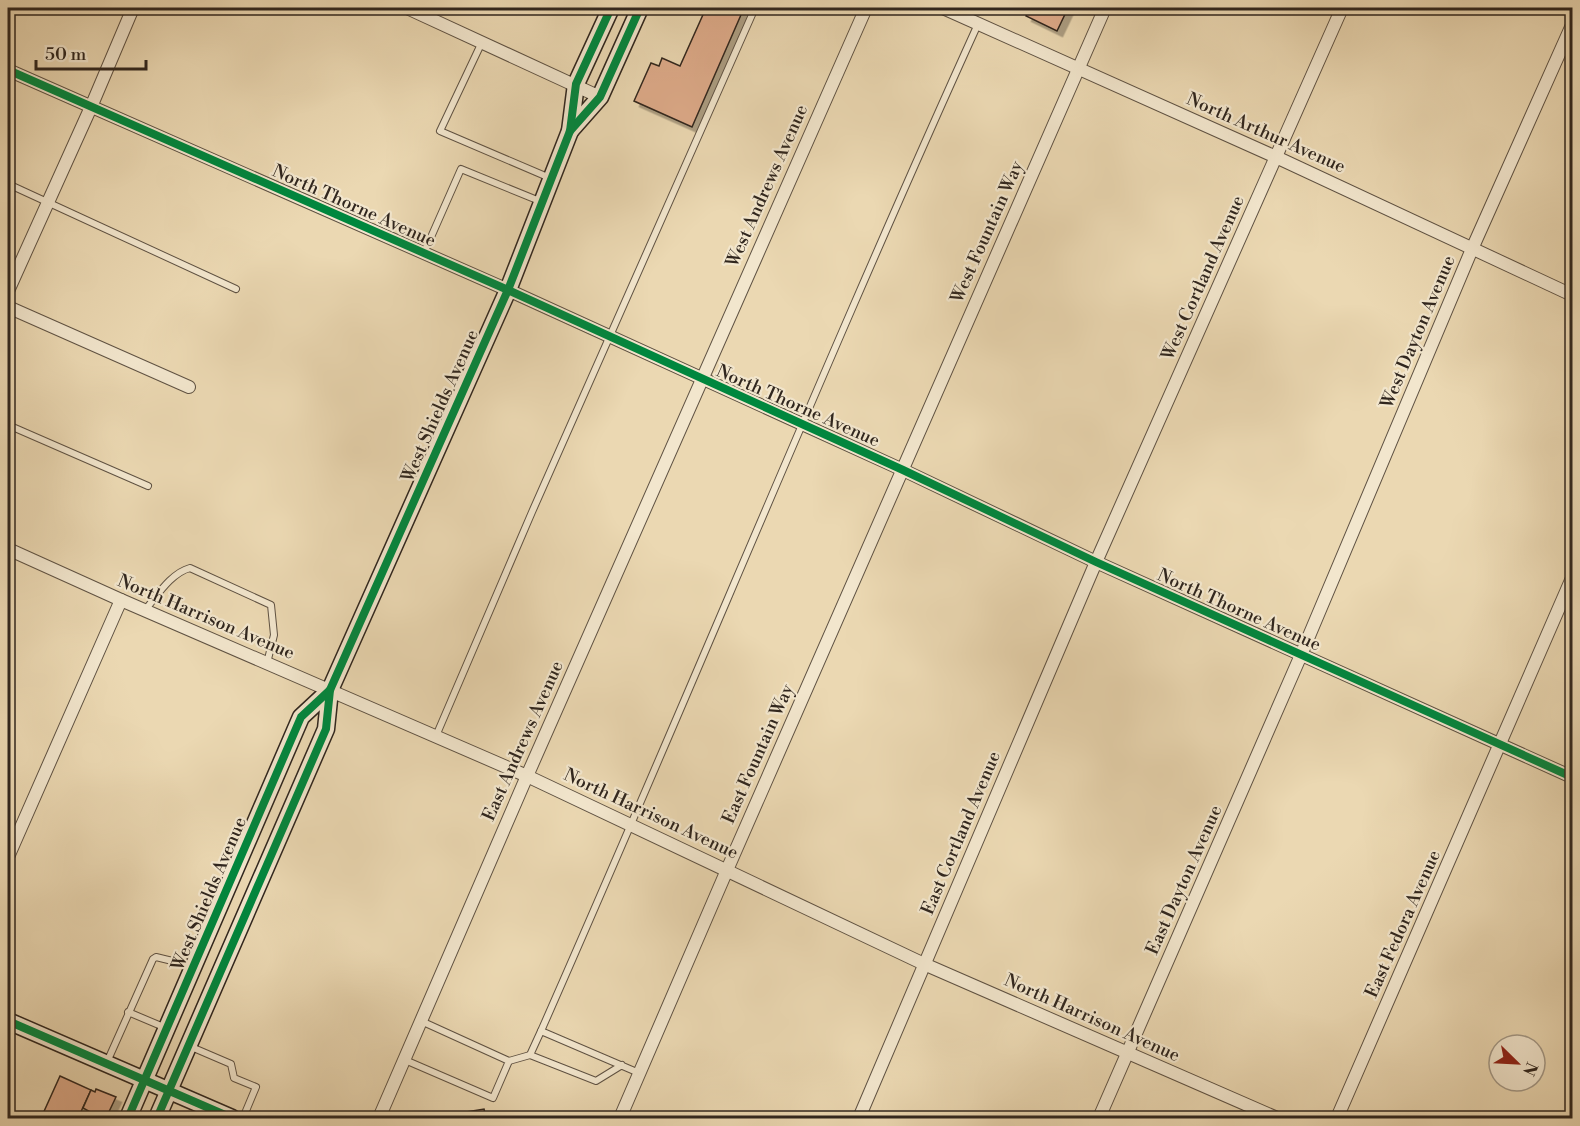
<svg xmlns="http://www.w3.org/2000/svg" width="1580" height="1126" font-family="'Libre Bodoni',serif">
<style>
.building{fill:#deab8a;stroke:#30261e;stroke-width:1.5;filter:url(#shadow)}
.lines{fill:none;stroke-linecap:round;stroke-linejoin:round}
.lane-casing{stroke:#5f5243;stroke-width:8}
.street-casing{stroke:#5f5243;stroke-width:14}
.secondary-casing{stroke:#30261e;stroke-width:19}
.lane{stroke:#f2e6cd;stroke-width:6}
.street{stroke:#f2e6cd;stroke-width:12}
.secondary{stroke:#f2e6cd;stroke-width:16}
.cycleway-casing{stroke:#f2e6cd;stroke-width:11}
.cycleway{stroke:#00873e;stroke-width:8}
.labels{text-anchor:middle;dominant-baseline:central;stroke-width:4.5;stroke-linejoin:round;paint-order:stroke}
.street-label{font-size:18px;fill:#30261e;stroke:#f2e6cd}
</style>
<defs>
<filter id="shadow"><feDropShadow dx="5.5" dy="5.5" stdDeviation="0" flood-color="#0004"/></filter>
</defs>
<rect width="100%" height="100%" fill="#ebd8b2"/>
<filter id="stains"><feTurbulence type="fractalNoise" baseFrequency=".00333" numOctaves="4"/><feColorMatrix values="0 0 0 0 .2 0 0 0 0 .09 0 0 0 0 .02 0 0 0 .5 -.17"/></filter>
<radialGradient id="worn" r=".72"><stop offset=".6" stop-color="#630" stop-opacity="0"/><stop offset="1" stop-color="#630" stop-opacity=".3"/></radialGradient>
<g class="building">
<path d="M706 8H744L692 127 634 101 651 63 659 66 662 58 680 66Z"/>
<path d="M1030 8H1068L1057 31 1026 16Z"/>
<path d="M60 1076 91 1090 78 1118H41Z"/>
<path d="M96 1089 116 1097 106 1118H101L83 1108 91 1090 95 1092Z"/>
<path d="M484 1109 486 1118H429Z"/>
</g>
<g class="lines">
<defs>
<g id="lane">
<path d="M482 42 440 131 550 178"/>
<path d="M8 184 236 289"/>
<path d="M424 253 461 169 542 202"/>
<path d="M8 425 148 486"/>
<path d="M145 610C157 596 171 573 190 568L271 605 274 635 267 663"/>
<path d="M436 736 532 512 755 8"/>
<path d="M128 1012 166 1028"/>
<path d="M541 1031C689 696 827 357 978 24"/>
<path d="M189 1046 231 1064 234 1078 256 1087 243 1118"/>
<path d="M405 1060 493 1098 509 1061 421 1021"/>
<path d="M509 1061 530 1055"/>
<path d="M107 1062 153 959 156 957 193 966"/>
<path d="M622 1065 596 1081 530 1055 541 1031 639 1073"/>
<path d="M200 1118 205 1107"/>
</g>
<g id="street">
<path d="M407 8 600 97"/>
<path d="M943 8 1276 157 1572 295"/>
<path d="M8 70 508 290 903 470 1096 562 1572 777"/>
<path d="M8 291 91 107 133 8"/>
<path d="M8 307 189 387"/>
<path d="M8 549 121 600 527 776 924 964 1277 1118"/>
<path d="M8 857 121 600"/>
<path d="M379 1118 527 776 866 8"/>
<path d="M620 1118 727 870 1105 8"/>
<path d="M859 1118 1096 562 1342 8"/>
<path d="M1099 1118 1301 655 1472 249 1572 25"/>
<path d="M1337 1118 1572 578"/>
</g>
<g id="secondary">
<path d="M570 131 600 97 640 8"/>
<path d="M8 1021 232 1118"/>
<path d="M128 1118 301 717 330 690"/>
<path d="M157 1118 326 729 330 690 508 290 570 131 576 84 611 8"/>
</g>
</defs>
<use href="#lane" class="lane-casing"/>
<use href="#street" class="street-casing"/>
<use href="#secondary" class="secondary-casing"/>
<use href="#lane" class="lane"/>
<use href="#street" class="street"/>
<use href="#secondary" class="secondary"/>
<defs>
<g id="cycleway">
<path d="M8 70 508 290 903 470 1096 562 1572 777"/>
<path d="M570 131 600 97 640 8"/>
<path d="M8 1021 232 1118"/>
<path d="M128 1118 301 717 330 690"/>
<path d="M157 1118 326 729 330 690 508 290 570 131 576 84 611 8"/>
</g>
</defs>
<use href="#cycleway" class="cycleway-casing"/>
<use href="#cycleway" class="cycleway"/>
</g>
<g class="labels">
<g class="street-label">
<text transform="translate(1266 133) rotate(24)">North Arthur Avenue</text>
<text transform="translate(767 186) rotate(-66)">West Andrews Avenue</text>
<text transform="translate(354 206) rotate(24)">North Thorne Avenue</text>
<text transform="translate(987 232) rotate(-66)">West Fountain Way</text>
<text transform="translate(1203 278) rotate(-66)">West Cortland Avenue</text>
<text transform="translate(1418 332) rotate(-67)">West Dayton Avenue</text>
<text transform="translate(440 406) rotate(-66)">West Shields Avenue</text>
<text transform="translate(798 406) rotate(24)">North Thorne Avenue</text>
<text transform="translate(1239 610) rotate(24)">North Thorne Avenue</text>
<text transform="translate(206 617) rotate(23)">North Harrison Avenue</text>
<text transform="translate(523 741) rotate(-66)">East Andrews Avenue</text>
<text transform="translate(758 754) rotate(-66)">East Fountain Way</text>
<text transform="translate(651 814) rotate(25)">North Harrison Avenue</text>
<text transform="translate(961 833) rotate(-67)">East Cortland Avenue</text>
<text transform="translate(1184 880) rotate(-66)">East Dayton Avenue</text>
<text transform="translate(209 894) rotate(-67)">West Shields Avenue</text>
<text transform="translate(1403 924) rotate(-66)">East Fedora Avenue</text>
<text transform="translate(1092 1018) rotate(24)">North Harrison Avenue</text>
</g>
</g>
<rect width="1580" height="1126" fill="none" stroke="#ebd8b2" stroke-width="30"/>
<rect x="9" y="9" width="1562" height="1108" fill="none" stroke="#30261e" stroke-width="3"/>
<rect x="15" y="15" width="1550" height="1096" fill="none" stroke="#30261e" stroke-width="1.5"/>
<g transform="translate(1517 1063) rotate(114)"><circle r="28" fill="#f2e6cd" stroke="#a49987" stroke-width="1.5"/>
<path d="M0-4.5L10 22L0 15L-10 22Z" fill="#8f2418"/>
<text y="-9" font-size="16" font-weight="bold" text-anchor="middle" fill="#30261e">N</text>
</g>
<path d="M36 60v9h110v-9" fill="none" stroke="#30261e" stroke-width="3"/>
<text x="45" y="60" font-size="18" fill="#30261e" stroke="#f2e6cd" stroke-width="4.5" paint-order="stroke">50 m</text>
<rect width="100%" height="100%" filter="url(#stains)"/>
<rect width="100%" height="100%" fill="url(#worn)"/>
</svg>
